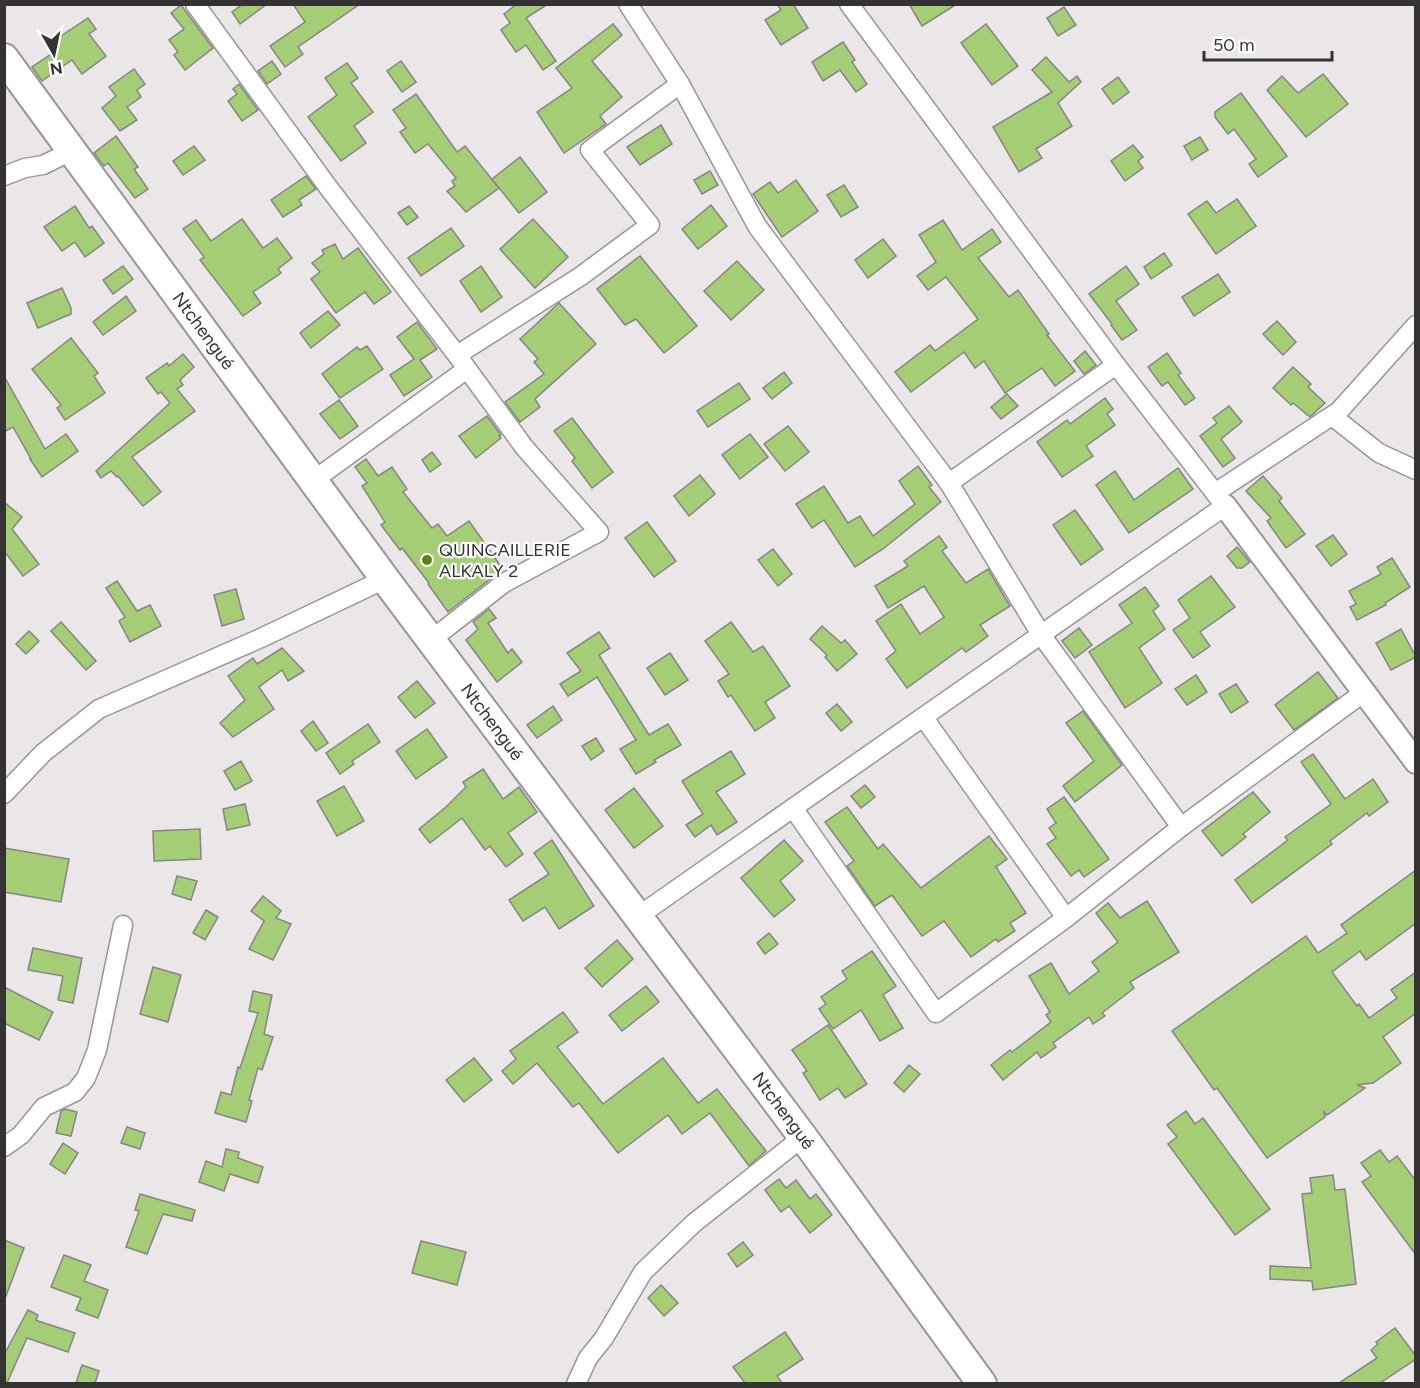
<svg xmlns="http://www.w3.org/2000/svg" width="1420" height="1388" font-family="Figtree,sans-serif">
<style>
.building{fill:#a4cd76;stroke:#848682;stroke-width:1.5}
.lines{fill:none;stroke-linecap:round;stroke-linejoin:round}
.minor-casing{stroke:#9a9596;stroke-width:21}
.tertiary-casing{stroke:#9a9596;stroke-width:26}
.primary-casing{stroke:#9a9596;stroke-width:32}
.minor{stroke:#fff;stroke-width:18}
.tertiary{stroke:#fff;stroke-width:22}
.primary{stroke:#fff;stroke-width:28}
.poi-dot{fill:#598512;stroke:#fff;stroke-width:2}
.labels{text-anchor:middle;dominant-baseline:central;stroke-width:4.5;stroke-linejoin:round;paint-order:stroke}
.street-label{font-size:18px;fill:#343232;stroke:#fff}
.poi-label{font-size:18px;fill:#343232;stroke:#fff;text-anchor:start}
</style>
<rect width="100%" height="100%" fill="#ebe6e7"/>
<g class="building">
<path d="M243 4H267L240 24 232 12Z"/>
<path d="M293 4H360L298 47 303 54 285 67 270 46 305 22Z"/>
<path d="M517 4H548L526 18 556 61 543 70 526 45 516 52 501 30 510 23 504 14Z"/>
<path d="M777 4H793L808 28 781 45 765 20 781 10Z"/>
<path d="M909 4H957L922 26Z"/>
<path d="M181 5 213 48 185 70 174 55 178 52 169 40 184 29 171 13Z"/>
<path d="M1064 7 1076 25 1058 36 1047 18Z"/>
<path d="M88 18 96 29 89 34 106 56 82 74 72 60 42 81 32 67 57 50 52 42Z"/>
<path d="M613 24 622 35 592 61 622 97 600 116 606 124 564 153 537 112 572 88 556 68Z"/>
<path d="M986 24 1018 66 992 85 961 43Z"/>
<path d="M843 42 855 60 852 62 867 84 856 92 840 70 823 81 812 62Z"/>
<path d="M1046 57 1069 82 1077 76 1081 82 1058 103 1072 126 1036 149 1042 158 1019 172 993 127 1052 92 1032 70Z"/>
<path d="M272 61 281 74 267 84 258 71Z"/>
<path d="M401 61 416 82 402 92 387 71Z"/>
<path d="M347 63 358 78 351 83 373 112 354 126 366 143 341 161 308 117 337 95 325 78Z"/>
<path d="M134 69 145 84 137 90 141 97 127 107 137 120 120 131 102 108 116 96 109 87Z"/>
<path d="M1323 74 1348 104 1306 137 1267 90 1282 76 1298 93Z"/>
<path d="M1118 77 1129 92 1113 104 1102 89Z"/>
<path d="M239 84 258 110 242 121 228 101 237 94 233 89Z"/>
<path d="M1241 93 1287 156 1258 177 1249 164 1256 159 1234 129 1228 134 1215 117V112Z"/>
<path d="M416 94 457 152 465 146 499 188 466 212 447 191 455 186 452 181 456 178 428 144 415 153 400 132 406 128 393 110Z"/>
<path d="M661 125 672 144 640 165 627 147Z"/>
<path d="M116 136 138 167 134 169 148 189 135 198 108 163 104 166 94 153Z"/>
<path d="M1200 137 1208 150 1192 160 1184 146Z"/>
<path d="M1133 145 1143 157 1138 161 1143 168 1125 181 1111 161Z"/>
<path d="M194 146 205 160 183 175 173 161Z"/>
<path d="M520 157 547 192 519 213 492 179Z"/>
<path d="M710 171 718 185 702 194 694 180Z"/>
<path d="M306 176 316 189 299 200 302 205 283 217 271 200Z"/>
<path d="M796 180 818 211 782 237 753 194 770 182 778 193Z"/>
<path d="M844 185 858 207 841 217 827 195Z"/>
<path d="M1237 199 1256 226 1216 254 1188 214 1207 201 1216 213Z"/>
<path d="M711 205 727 226 698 249 682 229Z"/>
<path d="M75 206 89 228 92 226 104 243 85 257 75 242 62 251 44 227Z"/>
<path d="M409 206 418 217 407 225 398 213Z"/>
<path d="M242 219 263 248 277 238 292 258 278 269 281 273 253 292 261 303 243 316 200 260 204 257 183 229 196 220 211 241Z"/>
<path d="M533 219 568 257 535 288 500 249Z"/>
<path d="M943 220 962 250 992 229 1001 242 978 258 1009 297 1018 290 1049 334 1047 335 1075 371 1055 386 1042 368 1005 393 984 361 975 368 964 352 911 392 895 372 930 345 935 351 978 319 946 277 928 290 917 276 936 262 919 235Z"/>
<path d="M451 228 464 246 421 276 408 258Z"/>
<path d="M883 239 896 256 868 278 855 260Z"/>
<path d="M335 244 343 259 358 248 391 292 374 304 365 292 336 313 311 279 320 272 312 263 324 254 322 250Z"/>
<path d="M1164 253 1172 265 1151 279 1144 267Z"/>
<path d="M640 256 697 326 664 353 636 319 625 325 597 289Z"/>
<path d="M737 261 764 290 731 320 704 291Z"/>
<path d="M123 266 133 279 113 294 103 280Z"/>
<path d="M481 266 502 297 481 312 460 281Z"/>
<path d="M1126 266 1139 284 1116 301 1137 330 1122 340 1111 325 1112 324 1089 294Z"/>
<path d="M1218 274 1230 292 1194 316 1182 297Z"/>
<path d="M62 288 71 308V314L38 328 27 303Z"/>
<path d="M126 296 136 311 103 335 93 322Z"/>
<path d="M559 303 596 344 535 399 540 407 520 422 505 402 544 374 534 362 538 359 520 339Z"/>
<path d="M328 311 340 325 311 348 300 333Z"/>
<path d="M1277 321 1296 342 1283 355 1263 334Z"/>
<path d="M417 322 437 349 420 360 432 377 404 396 390 375 414 359 397 337Z"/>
<path d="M71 338 98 373 94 376 105 393 65 420 57 408 61 405 32 369Z"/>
<path d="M367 346 383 369 340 398 322 374 357 347 360 350Z"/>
<path d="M1085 351 1096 365 1084 374 1074 361Z"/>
<path d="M1167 353 1181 373 1178 375 1195 398 1185 405 1168 382 1162 386 1148 367Z"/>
<path d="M183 354 194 367 180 380 183 385 177 389 195 411 132 457 161 492 143 506 118 476 117 477 111 471 101 478 96 471 170 403 161 392 158 394 146 378 167 363 169 366Z"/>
<path d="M1293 367 1311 384 1308 387 1325 403 1310 417 1293 403 1291 405 1273 388Z"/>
<path d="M784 372 792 383 772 399 763 388Z"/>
<path d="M4 376 45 449 66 434 78 451 42 477 30 459H31L13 427 4 432Z"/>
<path d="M739 383 750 399 708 427 697 411Z"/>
<path d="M1007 394 1018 406 1001 419 991 407Z"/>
<path d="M1105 398 1113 409 1107 414 1115 425 1086 446 1093 456 1062 477 1037 442 1067 420 1070 424Z"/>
<path d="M339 400 358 426 340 439 320 414Z"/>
<path d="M1229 406 1242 422 1221 439 1235 458 1223 467 1200 436 1217 423 1213 418Z"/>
<path d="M487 416 501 435 499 436 501 438 476 458 459 436Z"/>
<path d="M572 418 613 472 592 488 572 461 575 458 554 431Z"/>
<path d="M788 426 809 452 785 471 764 444Z"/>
<path d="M750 434 768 457 740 479 722 455Z"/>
<path d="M432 452 441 464 430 472 422 460Z"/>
<path d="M366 459 378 476 392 467 407 489 403 492 432 528 438 524 447 536 469 521 503 569 448 612 428 584 429 583 402 548 400 550 381 525 385 522 362 486 367 483 355 467Z"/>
<path d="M918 466 932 485 929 487 941 502 883 549 855 567 824 520 812 528 796 504 824 486 848 523 860 516 873 536 915 504 899 481Z"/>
<path d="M1178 468 1193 489 1129 533 1096 485 1115 471 1134 500Z"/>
<path d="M700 475 715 494 689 516 674 496Z"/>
<path d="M1263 476 1282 498 1279 501 1305 534 1286 548 1267 521 1271 518 1246 491Z"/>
<path d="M4 502 22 517 12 529 39 564 23 576 4 551Z"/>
<path d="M1075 510 1103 549 1081 565 1053 525Z"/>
<path d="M647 522 676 561 654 577 625 538Z"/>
<path d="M1333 535 1347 554 1331 566 1316 546Z"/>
<path d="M939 536 947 547 942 551 966 583 988 569 1010 606 980 625 988 636 966 652 962 648 907 688 886 659 896 651 876 621 901 604 920 634 944 617 924 586 888 608 875 586 908 566 904 561Z"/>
<path d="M1237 547 1250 562 1242 568H1237L1227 556Z"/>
<path d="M773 549 792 574 778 586 758 560Z"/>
<path d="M1392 558 1410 587 1385 603 1386 605 1357 620 1350 607 1356 604 1349 591 1381 574 1377 567Z"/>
<path d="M1211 576 1235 607 1200 632 1210 646 1193 658 1173 630 1190 618 1178 600Z"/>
<path d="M117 581 137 611 150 605 161 626 130 642 119 621 125 617 106 588Z"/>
<path d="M1145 587 1159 606 1153 611 1165 629 1139 648 1162 683 1125 708 1089 652 1132 623 1119 605Z"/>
<path d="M236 589 244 619 222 626 214 595Z"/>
<path d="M489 609 496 618 488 623 508 653 512 649 522 662 497 682 466 640 478 629 473 622Z"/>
<path d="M61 622 96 661 86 670 51 631Z"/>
<path d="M731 622 753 652 763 646 790 686 765 702 775 718 755 731 731 695 728 697 718 681 729 674 705 641Z"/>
<path d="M822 626 841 643 845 640 857 654 837 671 825 657 827 655 810 639Z"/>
<path d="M1079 628 1092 645 1075 658 1062 641Z"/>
<path d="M1401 629 1416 657 1391 670 1376 643Z"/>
<path d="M29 631 39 641 26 654 16 644Z"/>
<path d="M599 632 610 648 599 655 649 735 668 724 681 745 654 760 656 762 636 774 620 749 636 740 597 677 568 696 560 684 581 671 567 653Z"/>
<path d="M282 648 304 671 288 681 282 670 259 687 274 709 233 737 220 723 245 700 228 676 253 658 257 664Z"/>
<path d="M670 653 688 680 665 695 647 668Z"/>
<path d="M1318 672 1338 698 1294 730 1275 705Z"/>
<path d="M1196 675 1207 692 1187 705 1175 689Z"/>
<path d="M417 681 435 703 415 718 398 697Z"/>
<path d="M1236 684 1248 702 1231 713 1219 694Z"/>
<path d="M837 704 852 722 841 731 826 713Z"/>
<path d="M553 706 562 720 537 738 527 725Z"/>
<path d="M1083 711 1122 765 1075 802 1063 786 1094 761 1066 723Z"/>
<path d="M313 721 328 743 316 751 301 731Z"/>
<path d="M368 724 380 742 352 761 354 764 340 774 326 753Z"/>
<path d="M427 729 447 757 416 779 396 751Z"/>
<path d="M596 738 604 751 591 760 582 746Z"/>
<path d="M731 751 745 774 716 792 737 822 717 835 711 825 695 837 686 825 703 814 682 781Z"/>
<path d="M1313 754 1345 799 1373 779 1388 802 1369 816 1367 813 1330 841 1332 844 1252 903 1235 880 1288 840 1285 837 1331 804 1301 762Z"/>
<path d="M241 761 252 781 235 790 224 771Z"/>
<path d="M483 769 503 799 519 787 537 812 508 833 523 854 506 867 490 846 485 850 462 818 430 843 419 829 446 807 466 787 463 782Z"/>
<path d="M865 785 875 797 861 808 851 796Z"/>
<path d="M344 786 364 821 337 836 317 801Z"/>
<path d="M634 788 663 826 634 848 605 810Z"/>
<path d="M1253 792 1270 812 1243 834 1246 837 1222 856 1202 831Z"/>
<path d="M1064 797 1109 859 1084 877 1079 870 1071 876 1047 844 1056 838 1049 828 1056 823 1047 809Z"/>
<path d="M245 804 250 825 227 830 223 809Z"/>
<path d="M847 807 878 849 883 844 921 888 989 836 1007 859 996 867 1026 913 1010 923 1015 931 998 942 996 939 971 957 944 921 922 936 892 895 875 906 847 866 854 861 825 822Z"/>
<path d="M200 829 201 859 154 861 153 831Z"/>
<path d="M552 840 594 906 559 929 545 907 523 921 509 900 549 874 534 853Z"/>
<path d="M784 840 803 861 780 881 795 900 774 917 741 878Z"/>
<path d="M4 848 69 859 61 902 4 892Z"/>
<path d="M1416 870V923L1366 960 1360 951 1332 972 1357 1006 1359 1004 1369 1018 1397 998 1391 990 1416 972V1013L1383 1037 1401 1063 1373 1083 1357 1085 1365 1088 1327 1115 1324 1112 1325 1117 1267 1158 1217 1088 1214 1090 1172 1031 1306 936 1318 953 1347 933 1341 925Z"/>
<path d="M177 876 197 881 191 900 172 894Z"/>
<path d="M263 896 281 911 276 918 291 924 273 960 249 949 264 921 251 911Z"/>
<path d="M1147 901 1179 952 1130 982 1134 988 1102 1013 1105 1016 1093 1024 1089 1017 1053 1043 1056 1047 1041 1058 1037 1052 1003 1080 991 1065 1010 1050 1012 1052 1051 1022 1046 1015 1050 1012 1029 976 1051 963 1069 994 1099 971 1092 962 1118 942 1096 913 1108 903 1120 918Z"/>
<path d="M206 910 218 917 205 940 193 933Z"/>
<path d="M769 933 778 944 765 954 757 943Z"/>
<path d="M617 940 633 959 602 987 585 968Z"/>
<path d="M33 948 82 958 73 1003 58 1000 63 976 28 970Z"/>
<path d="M872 951 896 986 883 995 903 1028 880 1041 861 1010 833 1029 819 1009 826 1004 821 997 847 979 842 971Z"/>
<path d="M153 967 181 975 168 1022 140 1014Z"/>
<path d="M646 986 659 1002 622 1031 609 1015Z"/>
<path d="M4 987 53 1012 39 1040 4 1023Z"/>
<path d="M253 991 272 995 264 1034 273 1037 262 1070 258 1068 249 1100 252 1101 246 1122 215 1113 221 1092 231 1095 238 1067 240 1068 258 1013 249 1011Z"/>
<path d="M563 1012 578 1032 557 1047 603 1104 663 1058 698 1103 717 1089 766 1151 749 1166 710 1113 682 1134 668 1115 618 1153 579 1103 573 1107 537 1063 513 1084 502 1071 516 1059 510 1051Z"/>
<path d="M828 1025 867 1084 845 1098 838 1088 820 1100 803 1073 807 1071 792 1050Z"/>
<path d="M474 1058 492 1080 464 1102 446 1080Z"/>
<path d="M909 1065 920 1074 904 1092 894 1083Z"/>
<path d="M65 1109 77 1112 71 1136 56 1133 61 1111Z"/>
<path d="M1186 1111 1195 1124 1203 1118 1270 1209 1235 1235 1168 1144 1177 1137 1167 1125Z"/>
<path d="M127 1127 145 1133 140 1149 121 1143Z"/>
<path d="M63 1143 78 1153 65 1174 50 1164Z"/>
<path d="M226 1149 239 1152 238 1158 263 1167 258 1183 230 1174 224 1191 199 1182 206 1161 222 1167Z"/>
<path d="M1380 1150 1389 1162 1397 1156 1416 1181V1255L1362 1182 1371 1176 1361 1163Z"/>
<path d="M1333 1175 1335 1190 1345 1189 1356 1284 1313 1290 1312 1281 1270 1279V1266L1311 1268 1302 1194 1312 1193 1310 1178Z"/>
<path d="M779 1179 786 1188 796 1180 810 1199 816 1194 832 1215 810 1233 789 1206 781 1212 765 1190Z"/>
<path d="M140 1194 195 1210 192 1221 163 1214 147 1254 126 1247 139 1211 135 1210Z"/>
<path d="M4 1240 24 1248 6 1296 4 1295Z"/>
<path d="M421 1241 466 1252 457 1285 412 1273Z"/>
<path d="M743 1242 753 1255 737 1267 728 1254Z"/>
<path d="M64 1255 91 1265 84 1281 108 1290 98 1318 76 1310 81 1298 51 1287Z"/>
<path d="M661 1285 678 1303 664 1316 648 1298Z"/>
<path d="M28 1310 38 1315 36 1320 38 1321 75 1333 68 1352 27 1338 7 1383H4V1355Z"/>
<path d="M1395 1328 1416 1356V1359L1380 1383H1339L1377 1358 1371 1350 1378 1344 1376 1342Z"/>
<path d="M785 1332 803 1359 777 1376 782 1383H745L733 1367Z"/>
<path d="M82 1365 99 1371 95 1383H76Z"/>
</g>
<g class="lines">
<defs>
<g id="minor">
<path d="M195 4 328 187 457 355 581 276 650 225 590 150 680 84"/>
<path d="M628 4 680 84 757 226 949 483 1042 636 1181 827"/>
<path d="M4 176 25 168 43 165 72 151"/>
<path d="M1332 416 1379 453 1416 470"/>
<path d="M314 480 467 369"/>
<path d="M949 483 1116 365"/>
<path d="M1215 493 1339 411 1416 325"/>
<path d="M431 640 504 583 599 532 524 447 457 355"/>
<path d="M924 718 1066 918"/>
<path d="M4 794 43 753 99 709 261 638 385 579"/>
<path d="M793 808 936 1013 1066 918 1181 827 1363 693"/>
<path d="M637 917 1225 506 1116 365 849 4"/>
<path d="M4 1147 21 1135 44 1107 75 1092 86 1078 97 1050 123 925"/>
<path d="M576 1384 588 1358 604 1338 643 1272 694 1223 803 1137"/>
</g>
<path id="tertiary" d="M1225 506 1416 762"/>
<g id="primary">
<path id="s1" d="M4 58 385 579 803 1137 982 1384"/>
</g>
</defs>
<use href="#minor" class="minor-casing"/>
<use href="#tertiary" class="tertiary-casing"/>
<use href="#primary" class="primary-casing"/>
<use href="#minor" class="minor"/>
<use href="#tertiary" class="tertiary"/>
<use href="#primary" class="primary"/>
</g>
<circle class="poi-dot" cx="427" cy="560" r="6"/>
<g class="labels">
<g class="street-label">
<text stroke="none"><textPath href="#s1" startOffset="338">Ntchengué</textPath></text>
<text stroke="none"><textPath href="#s1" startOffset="824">Ntchengué</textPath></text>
<text stroke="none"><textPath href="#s1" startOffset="1310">Ntchengué</textPath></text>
</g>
<g class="poi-label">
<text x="439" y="550">QUINCAILLERIE<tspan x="439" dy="21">ALKALY 2</tspan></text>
</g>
</g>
<rect width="1420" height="1388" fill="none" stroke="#343232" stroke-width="12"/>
<g transform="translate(54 54) rotate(171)" stroke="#ffffff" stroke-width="4.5" paint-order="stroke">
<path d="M0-4.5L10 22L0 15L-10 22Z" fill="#343232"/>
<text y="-9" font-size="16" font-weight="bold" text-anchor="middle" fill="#343232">N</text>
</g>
<path d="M1204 51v9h128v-9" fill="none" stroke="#343232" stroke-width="3"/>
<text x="1213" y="51" font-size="18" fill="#343232" stroke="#ffffff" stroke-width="4.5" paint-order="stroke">50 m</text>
</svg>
